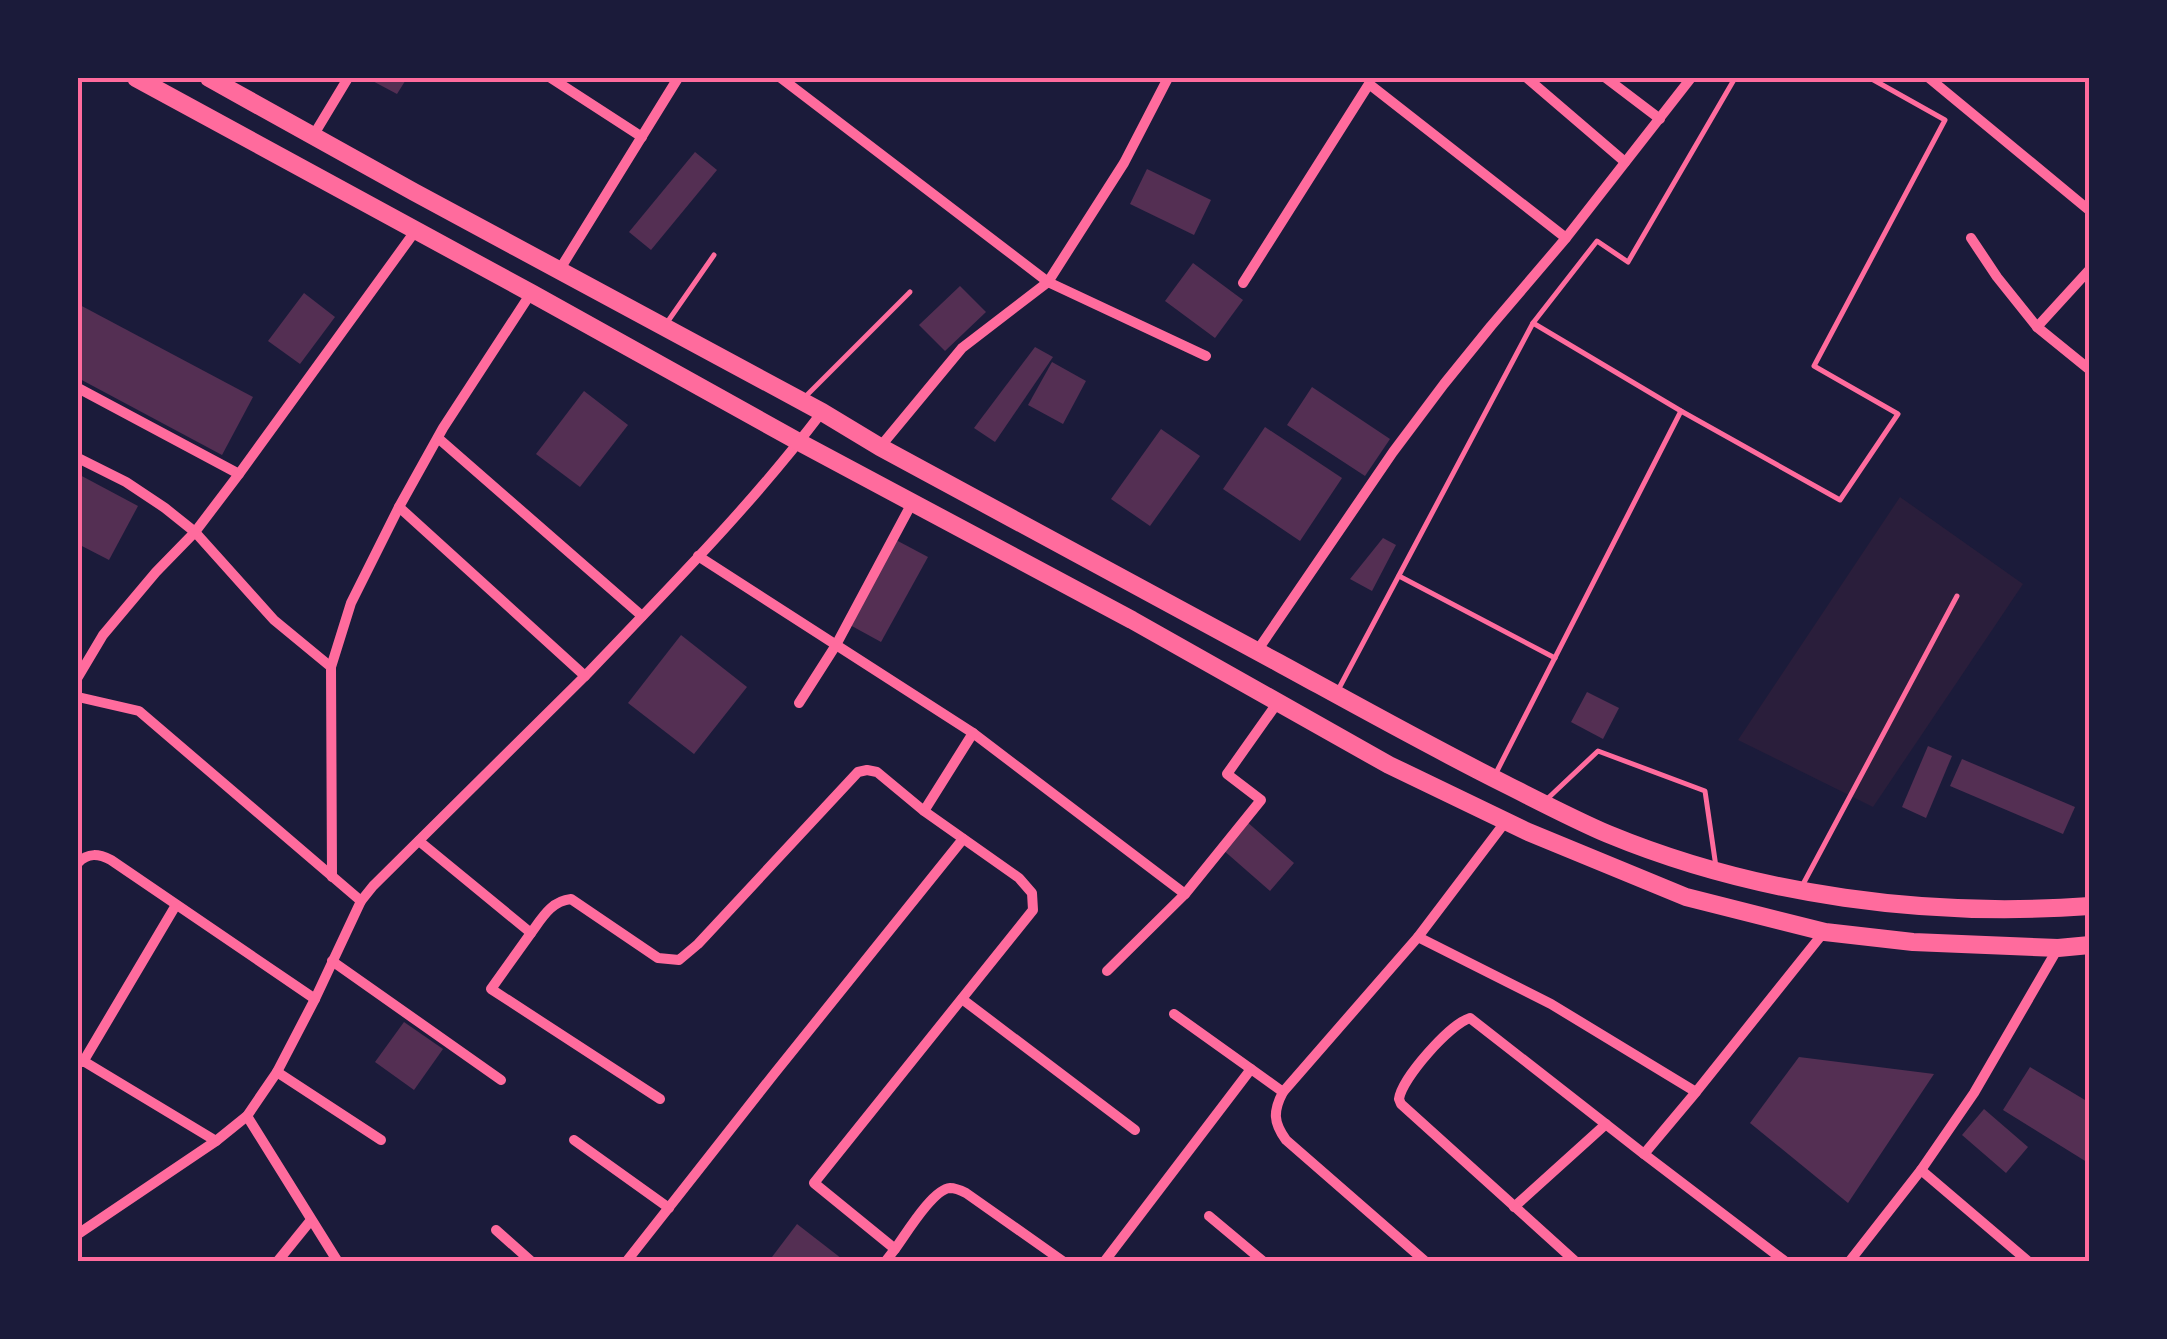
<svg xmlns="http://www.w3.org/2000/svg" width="2167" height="1339" font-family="Commissioner,sans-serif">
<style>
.green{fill:#2a1e3b}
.building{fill:#542f53}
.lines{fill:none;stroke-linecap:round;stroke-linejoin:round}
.service{stroke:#ff6b9d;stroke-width:5}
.minor{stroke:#ff6b9d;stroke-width:10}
.primary{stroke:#ff6b9d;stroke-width:18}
.neatline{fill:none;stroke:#ff6b9d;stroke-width:4}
</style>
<rect width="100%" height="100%" fill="#1b1b3a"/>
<path class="green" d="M1900 497 2023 584 1873 807 1738 740Z"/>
<g class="building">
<path d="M367 78H407L397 94Z"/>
<path d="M695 152 717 170 651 250 629 232Z"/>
<path d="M1147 169 1211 200 1194 235 1130 204Z"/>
<path d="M1193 263 1243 300 1215 338 1165 301Z"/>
<path d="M960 286 986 312 945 351 919 325Z"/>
<path d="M304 293 335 317 300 364 268 341Z"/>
<path d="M78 304 253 397 222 455 78 378Z"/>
<path d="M1035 347 1053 357 995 442 974 428Z"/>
<path d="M1052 362 1086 381 1063 424 1028 405Z"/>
<path d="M1312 387 1390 439 1365 476 1287 425Z"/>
<path d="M584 391 628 425 580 487 536 454Z"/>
<path d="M1265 427 1342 478 1300 541 1223 489Z"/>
<path d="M1161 429 1200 456 1150 526 1111 499Z"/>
<path d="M78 474 138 506 109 560 78 544Z"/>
<path d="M1383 538 1396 545 1372 591 1350 579Z"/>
<path d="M896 540 928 557 881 642 850 625Z"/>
<path d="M681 635 747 687 694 754 628 703Z"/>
<path d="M1587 692 1619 708 1603 739 1571 722Z"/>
<path d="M1928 746 1952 756 1926 818 1902 807Z"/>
<path d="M1962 759 2075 807 2063 834 1950 786Z"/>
<path d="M1246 821 1294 863 1270 891 1222 849Z"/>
<path d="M404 1022 443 1049 414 1090 375 1062Z"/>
<path d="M1799 1057 1934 1074 1848 1203 1750 1123Z"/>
<path d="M2030 1067 2090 1103V1164L2003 1110Z"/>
<path d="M1984 1109 2028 1147 2006 1173 1962 1135Z"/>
<path d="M797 1224 846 1262H778L772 1257Z"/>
</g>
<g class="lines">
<g class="service">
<path d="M1533 323 1597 241 1628 262 1735 78"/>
<path d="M666 324 714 255"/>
<path d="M803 399 910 292"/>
<path d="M1399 576 1555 658"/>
<path d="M1337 692 1533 323 1681 411 1840 500 1898 414 1814 366 1945 120 1870 78"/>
<path d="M1496 773 1681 411"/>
<path d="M1545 801 1598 751 1705 791 1716 867"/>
<path d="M1801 888 1957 596"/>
</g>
<g class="minor">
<path d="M551 78 642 137"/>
<path d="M781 78 1048 282 1206 356"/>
<path d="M1527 78 1625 162"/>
<path d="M1606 78 1660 119"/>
<path d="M1929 78 2090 211"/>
<path d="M313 136 348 78"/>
<path d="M1971 238 1997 277 2037 327 2090 370"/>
<path d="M560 269 678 78"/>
<path d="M1243 283 1369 84 1566 238"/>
<path d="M2037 327 2090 269"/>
<path d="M78 388 239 474"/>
<path d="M438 438 642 616"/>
<path d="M880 447 962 348 1048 282 1124 163 1168 78"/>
<path d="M78 458 126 482 165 508 195 532 274 620 331 667 332 877"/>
<path d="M698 556 973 733"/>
<path d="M1257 651 1393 452 1444 384 1491 326 1566 238 1691 78"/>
<path d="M331 667 351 603 399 507"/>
<path d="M585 676C666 591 751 506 822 412"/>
<path d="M78 677 103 635 156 572 195 532 239 474 416 230"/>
<path d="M78 697 139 711 361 901"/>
<path d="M799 703 836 645 912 503"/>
<path d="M924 811 1019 878 1032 893 1033 910 814 1183 895 1249C906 1234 933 1189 950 1188 955 1188 962 1191 966 1193L1064 1262"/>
<path d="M419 841 531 933C542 918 551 901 571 899L658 958 679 960 698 944 858 772 867 770 877 772 924 811 973 733 1185 894 1261 800 1227 774 1278 702"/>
<path d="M78 863C88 852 99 854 111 860L315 999"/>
<path d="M531 933 491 989 660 1099"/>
<path d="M1418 937 1506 821"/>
<path d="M332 961 501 1080"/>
<path d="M1107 971 1185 894"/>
<path d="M962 999 1135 1130"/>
<path d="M1174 1014 1251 1069"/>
<path d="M80 1059 216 1141"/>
<path d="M83 1062 176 905"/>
<path d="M277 1072 381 1140"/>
<path d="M1283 1092C1273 1111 1273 1122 1286 1140L1426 1262"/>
<path d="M1696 1092 1824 932"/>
<path d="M247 1116 338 1262"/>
<path d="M574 1140 669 1208"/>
<path d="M1921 1170 2029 1262"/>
<path d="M1514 1207 1606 1124"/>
<path d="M1209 1216 1264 1262"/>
<path d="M496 1230 532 1262"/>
<path d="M78 1234 216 1141 247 1116 277 1072 315 999 361 901 373 886 585 676 399 507 443 428 531 293"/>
<path d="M277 1262 311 1220"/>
<path d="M626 1262 774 1074 963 839"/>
<path d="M885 1262 895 1249"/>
<path d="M1104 1262 1251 1069 1283 1092 1418 937 1551 1004 1696 1092 1644 1154 1786 1262"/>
<path d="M1576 1262 1401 1104 1399 1099C1402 1078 1450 1024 1470 1018L1644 1154"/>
<path d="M1849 1262 1921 1170 1974 1093 2058 948"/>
</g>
<g class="primary">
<path d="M136 78 531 293 799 442 1132 620 1389 765 1526 831 1686 897 1825 932 1913 942 2058 948 2090 945"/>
<path d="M209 78 414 192 822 412 880 447C1013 519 1146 591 1279 663 1354 704 1429 746 1505 784 1539 801 1573 819 1608 834 1758 896 1928 918 2090 906"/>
</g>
</g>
<rect width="2167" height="1339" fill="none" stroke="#1b1b3a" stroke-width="160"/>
<rect x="80" y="80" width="2007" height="1179" class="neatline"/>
</svg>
